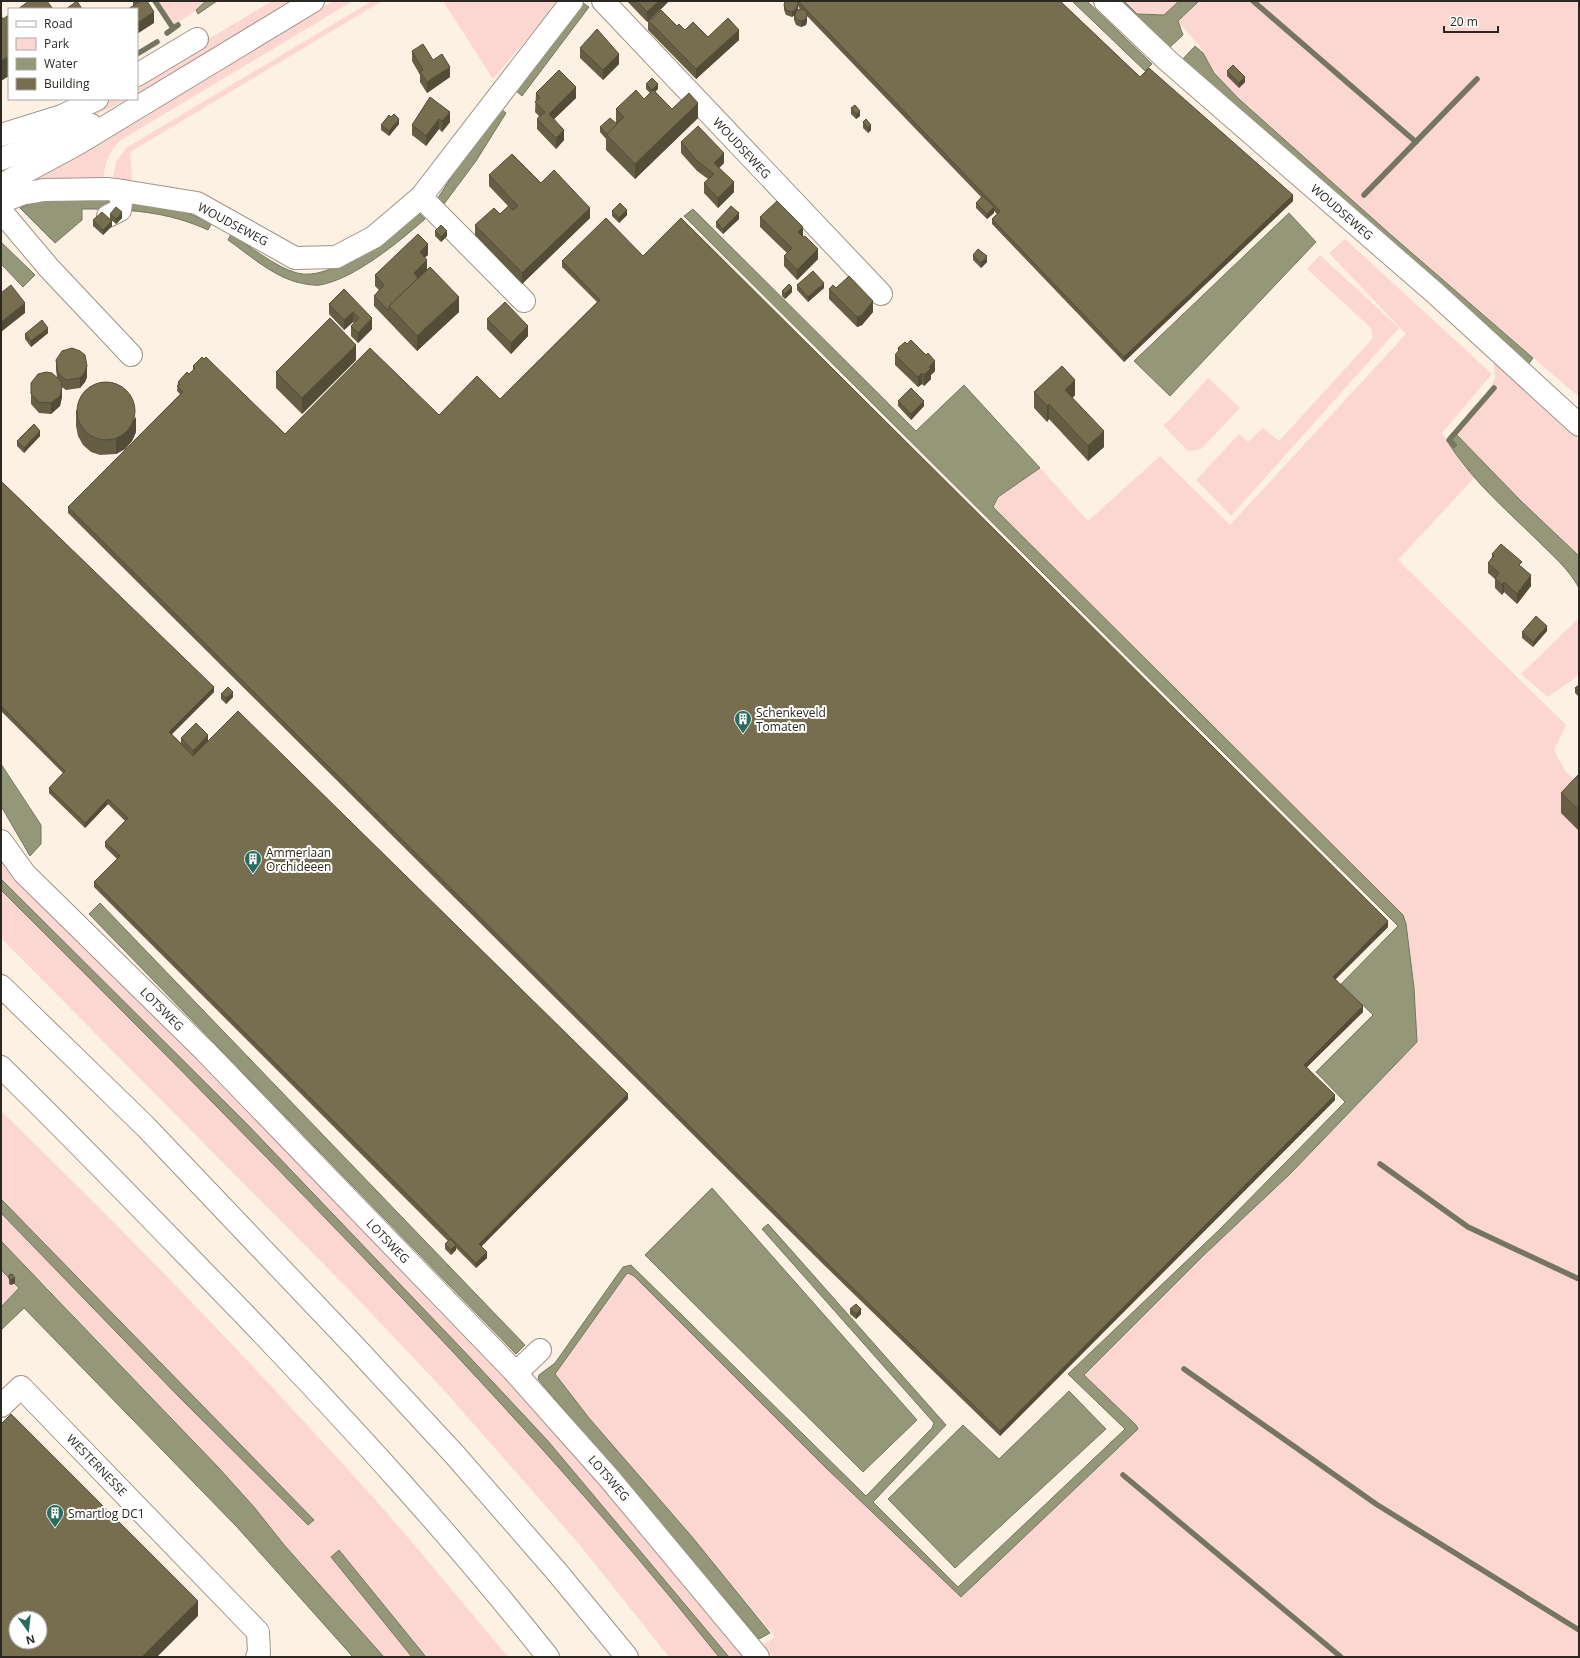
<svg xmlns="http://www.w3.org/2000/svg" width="1580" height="1658" font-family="'Open Sans',sans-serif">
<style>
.green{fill:#fcd7d2}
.water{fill:#949879;stroke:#74765f}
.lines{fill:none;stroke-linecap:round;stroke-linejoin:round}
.stream{stroke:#74765f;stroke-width:5.5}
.minor-casing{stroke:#9e9488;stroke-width:24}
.major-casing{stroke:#9e9488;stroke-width:24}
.highway-casing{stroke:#9e9488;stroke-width:24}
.minor{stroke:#fff;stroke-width:22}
.major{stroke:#fff;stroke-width:22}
.highway{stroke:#fff;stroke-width:22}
.wall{fill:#665e44;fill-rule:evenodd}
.shaded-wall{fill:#534c37}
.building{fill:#776d4f;stroke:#534c37;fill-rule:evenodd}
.labels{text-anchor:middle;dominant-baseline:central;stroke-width:4;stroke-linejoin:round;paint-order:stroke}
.street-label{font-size:12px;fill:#2b2722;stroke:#fff}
.poi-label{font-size:12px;fill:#2b2722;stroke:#fff;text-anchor:start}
</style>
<rect width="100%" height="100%" fill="#fdf1e4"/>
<g class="green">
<path d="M154 1H206L195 11 173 26Z"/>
<path d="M272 1H293L137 94V82Z"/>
<path d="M333 1H353L121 140C108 152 105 163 103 180L17 185 81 152Z"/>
<path d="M372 1H382L130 152 132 177 129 187 113 179 116 162 126 148Z"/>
<path d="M443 1H559L493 79Z"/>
<path d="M1124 1H1179L1164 15 1137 14Z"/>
<path d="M1199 1H1579V397L1390 234 1239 99 1214 73 1199 45 1178 22Z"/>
<path d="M109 99H128L69 128 1 154V143L102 104Z"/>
<path d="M1345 239 1492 374 1442 433 1462 465 1474 478 1398 560 1566 725 1554 750 1566 772 1579 783V1657H773L763 1645 775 1637 693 1538 589 1418 555 1374 625 1276 628 1273 634 1276 825 1467 961 1597 1138 1429 1136 1425 1084 1376 1204 1255 1290 1174 1417 1042 1403 915 993 507 998 497 1040 468 1088 521 1160 456 1230 525 1406 334 1329 253Z"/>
<path d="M1320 255 1399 328 1231 516 1196 480 1239 434 1248 442 1263 428 1279 441 1373 338 1371 328 1307 269Z"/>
<path d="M1490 350 1579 427V556L1521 501 1454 432 1468 413 1489 391 1495 378 1494 364Z"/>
<path d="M1208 378 1240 408 1201 449 1188 451 1163 425 1171 419Z"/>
<path d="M1579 616V675L1548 697 1521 674 1578 619Z"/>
<path d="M1 861 36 900 218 1076 498 1367 628 1512 747 1657H669L579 1544 442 1388 355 1296 1 938Z"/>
<path d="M1 1111C125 1231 245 1355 360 1483 411 1539 459 1599 508 1657H426L339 1550 331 1557 412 1657H384L285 1546 254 1507 186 1433 41 1281 1 1254Z"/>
<path d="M1 1270 19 1288 1 1307Z"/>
</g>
<g class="water">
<path d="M206 1H217L198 14 196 10Z"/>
<path d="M580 1 589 7 522 96 514 89Z"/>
<path d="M1072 1H1087L1152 64 1145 71Z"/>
<path d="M1112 1H1124L1137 14 1164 15 1179 1H1199L1178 21 1183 35 1168 49Z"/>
<path d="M1195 46 1203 53 1214 73 1239 99 1390 234 1533 358 1527 366 1181 61Z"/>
<path d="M497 106 506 113 476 161 441 208 436 201Z"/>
<path d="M75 197 176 209 212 222 208 230C167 211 126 209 82 209V220L55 243 20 208 35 202Z"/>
<path d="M693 209 916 431 964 385 1040 468 998 497 993 507 1403 915 1406 924 1414 988 1417 1042 1290 1174 1204 1255 1084 1375 1136 1425 1138 1429 961 1597 825 1467 634 1276 628 1273 625 1276 555 1374 589 1418 693 1538 770 1633 759 1639 538 1379 539 1375 555 1363 623 1267 631 1265 866 1496 932 1428 934 1423 762 1229 768 1224 946 1425 873 1502 958 1587 1125 1429 1068 1374 1220 1229 1345 1102 1316 1072 1373 1015 1341 984 1398 926 684 216Z"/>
<path d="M418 212 425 219C399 242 354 279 320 285 313 286 299 283 293 281 269 273 248 254 228 240L231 234C250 246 275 267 297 273 332 283 391 231 418 212Z"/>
<path d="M1289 213 1316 242 1170 396 1134 361Z"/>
<path d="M1 242 35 275 23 287 1 264Z"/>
<path d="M1454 432 1521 501 1579 556V588C1569 569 1550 553 1535 538 1504 508 1472 480 1449 444Z"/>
<path d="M1 764 41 825V844L30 856 1 806Z"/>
<path d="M1 879 246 1123 462 1349 548 1441 729 1657H719C606 1515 483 1382 357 1251 240 1129 121 1009 1 890Z"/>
<path d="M100 903 525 1345 516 1354 89 914Z"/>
<path d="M712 1188 917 1420 863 1472 645 1255Z"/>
<path d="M1 1199 314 1520 308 1525 181 1399 1 1213Z"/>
<path d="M1 1241 218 1467 254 1507 285 1546 384 1657H353L237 1527 24 1308 1 1330V1307L19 1288 1 1270Z"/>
<path d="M1069 1391 1106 1429 955 1568 888 1499 963 1425 999 1459Z"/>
<path d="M339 1550 426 1657H412L331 1557Z"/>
</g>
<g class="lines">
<g class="stream">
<path d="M155 1 173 28"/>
<path d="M1253 1 1416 142"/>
<path d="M167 33 178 25"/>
<path d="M137 54 157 42"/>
<path d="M1364 195 1477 79"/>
<path d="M1454 445 1449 440 1494 388"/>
<path d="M1380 1164 1468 1227 1579 1279"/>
<path d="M1184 1369 1376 1504 1579 1630"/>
<path d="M1123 1475 1341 1657"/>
</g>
<defs>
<g id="minor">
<path d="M603 1 881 294"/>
<path d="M1105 1 1168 61 1435 293 1579 425"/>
<path d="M137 75 197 39"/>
<path d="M1 135 62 116 97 99"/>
<path d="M421 197 524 301"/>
<path d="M1 202 21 194 44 190 107 189 123 191 197 203 295 258 336 257 374 237 421 197 572 1"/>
<path d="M1 211 49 268 131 355"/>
<path d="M108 216 120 210 123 191"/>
<path d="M1 841 24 873 205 1051 512 1369 609 1478 758 1657"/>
<path d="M516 1373 540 1350"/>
<path d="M1 1406 21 1387 258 1632 259 1653 257 1657"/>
</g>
<g id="major">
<path d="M1 159 72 131 91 125"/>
<path d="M1 185 77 144 313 1"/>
</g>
<g id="highway">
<path d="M1 986 146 1127 357 1349 455 1455 557 1572 627 1657"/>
<path d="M1 1067C84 1148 164 1232 245 1315 350 1425 454 1538 548 1657"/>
</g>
</defs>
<use href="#minor" class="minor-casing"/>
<use href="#major" class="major-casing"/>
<use href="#highway" class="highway-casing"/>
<use href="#minor" class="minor"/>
<use href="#major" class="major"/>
<use href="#highway" class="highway"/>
</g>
<g class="wall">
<path d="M133 1H147L154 23 137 9 133 5Z"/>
<path d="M627 1H669L651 19V20L677 26 685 30 708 37 739 40 696 79 648 30V21L647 22Z"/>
<path d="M785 1H1060L1140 77 1293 201 1124 362 992 224V219L997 214 994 211V213L987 219 976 208V203L981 197 807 16V21L806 25 801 27 796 25 794 20V15L792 17 786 15 784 10V5ZM798 6 800 9 797 10Z"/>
<path d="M580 48 619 64 603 80 580 58Z"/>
<path d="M412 51 433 60 450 77 427 93 420 82V75L412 61Z"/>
<path d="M1227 71 1245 82 1239 88 1227 76Z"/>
<path d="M646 84 658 89 655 91 672 109 698 118 635 179 606 150V139L600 132V127L616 124V109L644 99 650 93 646 89Z"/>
<path d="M536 93 576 98 554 119 564 140 556 149 537 129V119L539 116 535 112Z"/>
<path d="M430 97 450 122 442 132 439 129 426 146 412 135V125Z"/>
<path d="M851 108 860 116 856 119 851 114Z"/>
<path d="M863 122 871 130 868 133 863 128Z"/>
<path d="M399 124 389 136 381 130V125Z"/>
<path d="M681 142 724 163 719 168 734 192 718 208 704 193V183L708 179 697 171 681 153Z"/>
<path d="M489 175 541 183 590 218 522 284 475 235V225L500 214 508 206 489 186Z"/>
<path d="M612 211 627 215 619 223 612 216Z"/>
<path d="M110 214 122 218 116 224 110 219Z"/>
<path d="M760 217 803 237 818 259 797 280 784 266V256L787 253 760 227Z"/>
<path d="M739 219 723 234 716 227V222Z"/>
<path d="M93 220 112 226 103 235 93 226Z"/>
<path d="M435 231 447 236 441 242 435 236Z"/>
<path d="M428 255 425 257 427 270 459 312 417 351 374 306V296L379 290 375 286V275Z"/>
<path d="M973 255 987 262 981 268 973 260Z"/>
<path d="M643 256 1388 927 1335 979 1363 1012 1307 1067 1335 1100 1000 1436 825 1266 68 513V507L180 394 177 391 178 382 189 374 193 370V366L285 434 439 415 500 399 597 302 562 267V261Z"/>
<path d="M797 285 824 288 808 302 797 290Z"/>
<path d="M836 288 873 312 862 325 857 327 829 299V289Z"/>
<path d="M344 289 372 329 358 343 351 336V326L354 323 353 322 344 330 329 314V304Z"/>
<path d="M782 291 792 292 785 299 782 296Z"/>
<path d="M487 319 528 336 511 354 487 329Z"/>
<path d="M48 333 31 347 25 339V334Z"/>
<path d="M898 348 935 371 931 375V379L924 386 922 384 918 387 895 365V355L898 352Z"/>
<path d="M56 360 87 377 85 382 80 388 66 390 62 387V397L60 406 51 414 39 413 31 404V383L57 377 56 370Z"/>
<path d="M356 360 302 414 276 388V372Z"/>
<path d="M1034 392 1075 395 1072 398 1104 447 1088 461 1049 419 1047 422 1034 408Z"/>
<path d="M898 401 924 406 911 420 898 406Z"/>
<path d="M76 410 136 432 132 441 125 449 116 454 100 455 91 452 83 445 78 436 76 426Z"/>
<path d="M40 436 24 453 17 446V441Z"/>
<path d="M1 481 214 692 172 734 181 743V738L208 740 628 1099 481 1246 487 1258 476 1268 456 1248V1250L451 1255 445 1249V1244L448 1241 94 887V882L117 859 105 847V842L125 821 108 804 85 828 49 793V788L63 773 1 711Z"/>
<path d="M1492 554 1522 567 1531 586 1517 604 1504 592 1502 595 1495 588V579L1488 573V563L1492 557Z"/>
<path d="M1547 631 1533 647 1522 638V632Z"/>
<path d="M1579 685V697L1575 693V688Z"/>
<path d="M221 694 233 697 226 704 221 699Z"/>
<path d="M1579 774V831L1561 813V793Z"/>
<path d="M9 1275 15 1283 11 1285 9 1284Z"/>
<path d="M850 1309 861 1314 856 1319 850 1314Z"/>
</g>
<g class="shaded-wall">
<path d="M659 1H669L649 21 648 20V21L647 22V12Z"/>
<path d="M798 4V9L796 14 792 17V12Z"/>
<path d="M154 12V23L137 34V23Z"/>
<path d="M807 15V21L806 25 801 27V22Z"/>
<path d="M739 30V40L696 79V69Z"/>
<path d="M619 54V64L603 80V70Z"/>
<path d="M9 56V76L1 81V61Z"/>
<path d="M450 67V77L427 93V82Z"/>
<path d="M1245 77V82L1239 88V83Z"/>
<path d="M658 84V89L652 95V90Z"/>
<path d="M576 87V98L549 124V114Z"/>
<path d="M698 103V118L635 179V164Z"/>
<path d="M860 111V116L856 119V114Z"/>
<path d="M450 112V122L442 132V121Z"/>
<path d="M399 119V124L389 136V131Z"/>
<path d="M439 119V129L426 146V136Z"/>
<path d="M871 125V130L868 133V128Z"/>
<path d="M564 130V140L556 149V138Z"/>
<path d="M724 153V163L714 173V163Z"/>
<path d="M734 182V192L718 208V198Z"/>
<path d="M1293 195V201L1124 362V357Z"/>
<path d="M994 207V213L987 219V214Z"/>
<path d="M590 208V218L522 284V273Z"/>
<path d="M627 210V215L619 223V218Z"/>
<path d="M122 212V218L116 224V219Z"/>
<path d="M739 213V219L723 234V229Z"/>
<path d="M112 221V226L103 235V230Z"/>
<path d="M803 227V237L798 232Z"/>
<path d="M447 231V236L441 242V237Z"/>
<path d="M428 244V255L420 262V252Z"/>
<path d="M818 249V259L797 280V270Z"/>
<path d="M987 256V262L981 268V263Z"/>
<path d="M427 260V270L414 283V273Z"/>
<path d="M824 283V288L808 302V297Z"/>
<path d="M792 287V292L785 299V294Z"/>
<path d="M459 297V312L417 351V336Z"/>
<path d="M873 301V312L862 325 857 327V317Z"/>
<path d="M25 303V313L1 332V322Z"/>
<path d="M353 312V322L344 330V320Z"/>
<path d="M372 318V329L358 343V333Z"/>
<path d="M528 326V336L511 354V343Z"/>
<path d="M48 328V333L31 347V341Z"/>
<path d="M356 345V360L302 414V398Z"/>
<path d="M935 361V371L931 375V379L924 386V375L929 367Z"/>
<path d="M87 366V377L85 382 80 388V378Z"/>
<path d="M922 373V384L918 387V377Z"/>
<path d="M1075 380V395L1065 406V390Z"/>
<path d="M62 387V397L60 406 51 414V403Z"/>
<path d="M924 401V406L911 420V414Z"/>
<path d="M1049 404V419L1047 422V406Z"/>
<path d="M136 417V432L132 441 125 449 116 454V439Z"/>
<path d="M40 431V436L24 453V448Z"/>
<path d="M1104 431V447L1088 461V446Z"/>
<path d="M1531 575V586L1517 604V594Z"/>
<path d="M1504 582V592L1502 595V585Z"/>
<path d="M1547 626V631L1533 647V642Z"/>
<path d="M214 687V692L169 737V732Z"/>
<path d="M233 692V697L226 704V698Z"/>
<path d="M208 735V745L193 761V751Z"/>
<path d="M108 799V804L85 828V823Z"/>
<path d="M1388 921V927L1333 982V977Z"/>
<path d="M1363 1006V1012L1304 1070V1065Z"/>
<path d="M628 1094V1099L479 1249V1244Z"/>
<path d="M1335 1095V1100L1000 1436V1431Z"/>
<path d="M456 1245V1250L451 1255V1250Z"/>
<path d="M487 1252V1258L476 1268V1263Z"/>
<path d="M15 1278V1283L11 1285V1280Z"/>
<path d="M861 1309V1314L856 1319V1314Z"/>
<path d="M198 1601V1616L157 1657H142Z"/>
</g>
<g class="building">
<path d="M29 1H47L53 9H18Z"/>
<path d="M77 1 82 9H66Z"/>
<path d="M138 1H147L154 12 137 23V9H128L139 2Z"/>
<path d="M637 1H659L647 12Z"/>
<path d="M785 1H797L798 4 796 9 792 12 786 10 784 5Z"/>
<path d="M798 1H1060L1140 77 1149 68 1293 195 1124 357 992 219 1000 211Z"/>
<circle cx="801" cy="15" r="6"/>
<path d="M661 10 677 26 679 24 685 30 693 22 708 37 728 18 739 30 696 69 648 20 650 18 651 20Z"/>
<path d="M9 15V56L1 61V16L3 19Z"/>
<path d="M597 29 619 54 603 70 580 48Z"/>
<path d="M423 44 433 60 442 54 450 67 427 82 420 72 423 70 412 51Z"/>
<path d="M1233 65 1245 77 1239 83 1227 71Z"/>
<path d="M559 70 576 87 549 114 564 130 556 138 537 119 545 112 535 102 540 98 536 93Z"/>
<path d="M652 78 658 84 652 90 646 84Z"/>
<path d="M636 90 644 99 653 90 672 109 689 93 698 103 635 164 606 134 624 117 616 109Z"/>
<path d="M430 97 450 112 442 121 439 119 426 136 412 125Z"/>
<path d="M855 105 860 111 856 114 851 108Z"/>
<path d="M394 114 399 119 389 131 381 125 389 115 391 117Z"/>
<path d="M610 118 617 124 607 134 600 127Z"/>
<path d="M866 119 871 125 868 128 863 122Z"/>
<path d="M698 126 724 153 714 163 734 182 718 198 704 183 714 174 697 161 681 142Z"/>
<path d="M512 154 541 183 554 170 590 208 522 273 475 225 494 208 500 214 509 206 513 210 518 206 489 175Z"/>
<path d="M983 196 994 207 987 214 976 203Z"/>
<path d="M777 201 803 227 798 232 803 237 805 236 818 249 797 270 784 256 792 248 760 217Z"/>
<path d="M620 203 627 210 619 218 612 211Z"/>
<path d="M731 206 739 213 723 229 716 222Z"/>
<path d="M116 207 122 212 116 219 110 214Z"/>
<path d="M102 212 112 221 103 230 93 220Z"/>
<path d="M606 218 643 256 681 218 1388 921 1333 977 1363 1006 1304 1065 1335 1095 1000 1431 825 1261 68 507 183 392 177 386 180 384 178 382 187 372 189 374 195 368 193 366 202 357 204 359 206 357 285 434 370 348 439 415 477 376 500 399 600 300 562 261Z"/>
<path d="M441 225 447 231 441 237 435 231Z"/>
<path d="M418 234 428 244 420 252 427 260 414 273 418 278 389 306V311L374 296 384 285 375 275Z"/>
<path d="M978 249 987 256 981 263 973 255Z"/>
<path d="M430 267 459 297 417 336 389 306Z"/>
<path d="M813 271 824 283 808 297 797 285Z"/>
<path d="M849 276 873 301 862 315 857 317 829 289 833 285 836 288Z"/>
<path d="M789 284 792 287 785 294 782 291Z"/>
<path d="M11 285 25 303 1 322V293Z"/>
<path d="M344 289 372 318 358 333 351 326 359 318 353 312 344 320 329 304Z"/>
<path d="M505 302 528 326 511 343 487 319Z"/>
<path d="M330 318 356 345 302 398 276 372Z"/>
<path d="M42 320 48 328 31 341 25 334Z"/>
<path d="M911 340 926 355 928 353 935 361 929 367 931 368 924 375 922 373 918 377 895 355 899 350 898 348 905 342 907 344Z"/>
<path d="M72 348 80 351 85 355 87 366 85 372 80 378 66 380 58 373 56 360 62 351Z"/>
<path d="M1062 366 1075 380 1065 390 1104 431 1088 446 1049 404 1047 406 1034 392Z"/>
<path d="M46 372 52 373 61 381 62 387 60 396 51 403 39 402 31 394V383L38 374Z"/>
<circle cx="106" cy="411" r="29"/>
<path d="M911 388 924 401 911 414 898 401Z"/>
<path d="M34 424 40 431 24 448 17 441Z"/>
<path d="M1 481 214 687 169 732 193 756 238 711 628 1094 479 1244 487 1252 476 1263 94 882 120 856 105 842 128 818 108 799 85 823 49 788 65 771 1 706Z"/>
<path d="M1501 544 1522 562 1519 565 1531 575 1517 594 1504 582 1502 585 1495 578 1499 573 1488 563 1494 556 1492 554Z"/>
<path d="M1536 616 1547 626 1533 642 1522 632Z"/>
<path d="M1579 685V692L1575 688Z"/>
<path d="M228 687 233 692 226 698 221 694Z"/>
<path d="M196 723 208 735 193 751 181 738Z"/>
<path d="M1579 774V810L1561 793Z"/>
<path d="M450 1239 456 1245 451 1250 445 1244Z"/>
<path d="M12 1274 15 1278 11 1280 9 1279V1275Z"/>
<path d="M856 1304 861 1309 856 1314 850 1309Z"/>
<path d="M11 1414 198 1601 142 1657H1V1424ZM16 1618H40V1642H16Z"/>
</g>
<defs>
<symbol id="building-pin" viewBox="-11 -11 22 30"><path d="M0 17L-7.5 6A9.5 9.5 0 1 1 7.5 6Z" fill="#296d5f" stroke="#fff"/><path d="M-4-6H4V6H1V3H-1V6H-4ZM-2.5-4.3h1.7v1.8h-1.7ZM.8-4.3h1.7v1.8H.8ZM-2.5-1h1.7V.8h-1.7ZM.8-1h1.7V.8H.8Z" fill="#fff"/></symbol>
</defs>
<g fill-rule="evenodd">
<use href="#building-pin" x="733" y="709" width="20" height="27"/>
<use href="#building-pin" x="243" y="849" width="20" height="27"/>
<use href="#building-pin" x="45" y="1503" width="20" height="27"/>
</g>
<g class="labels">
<g class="street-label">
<text transform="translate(742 148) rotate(47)">WOUDSEWEG</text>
<text transform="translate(1342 212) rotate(41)">WOUDSEWEG</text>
<text transform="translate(233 224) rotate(28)">WOUDSEWEG</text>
<text transform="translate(162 1009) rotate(45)">LOTSWEG</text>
<text transform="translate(388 1241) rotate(46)">LOTSWEG</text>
<text transform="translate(97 1465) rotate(46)">WESTERNESSE</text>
<text transform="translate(609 1478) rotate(49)">LOTSWEG</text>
</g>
<g class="poi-label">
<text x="756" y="712">Schenkeveld<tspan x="756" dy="14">Tomaten</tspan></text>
<text x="266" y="852">Ammerlaan<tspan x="266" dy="14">Orchideeen</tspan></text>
<text x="68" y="1513">Smartlog DC1</text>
</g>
</g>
<rect width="1580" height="1658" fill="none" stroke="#2b2722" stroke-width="4"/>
<rect x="8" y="8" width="130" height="92" fill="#ffffff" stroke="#aaa9a7"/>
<rect x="16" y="21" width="20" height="6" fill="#ffffff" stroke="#aaa9a7"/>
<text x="44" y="28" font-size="12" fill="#2b2722">Road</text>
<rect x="16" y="38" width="20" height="12" fill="#fcd7d2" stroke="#aaa9a7"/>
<text x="44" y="48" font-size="12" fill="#2b2722">Park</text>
<rect x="16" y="58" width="20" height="12" fill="#949879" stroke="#aaa9a7"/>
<text x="44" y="68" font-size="12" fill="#2b2722">Water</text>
<rect x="16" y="78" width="20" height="12" fill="#776d4f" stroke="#aaa9a7"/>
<text x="44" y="88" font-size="12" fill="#2b2722">Building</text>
<g transform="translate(28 1630) rotate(165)"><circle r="19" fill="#ffffff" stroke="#aaa9a7"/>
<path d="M0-3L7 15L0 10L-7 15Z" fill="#296d5f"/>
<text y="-6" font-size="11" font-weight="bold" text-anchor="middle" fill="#2b2722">N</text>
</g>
<path d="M1444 26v6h54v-6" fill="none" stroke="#2b2722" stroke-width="2"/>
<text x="1450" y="26" font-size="12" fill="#2b2722" stroke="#ffffff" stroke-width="3" paint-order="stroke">20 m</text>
</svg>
